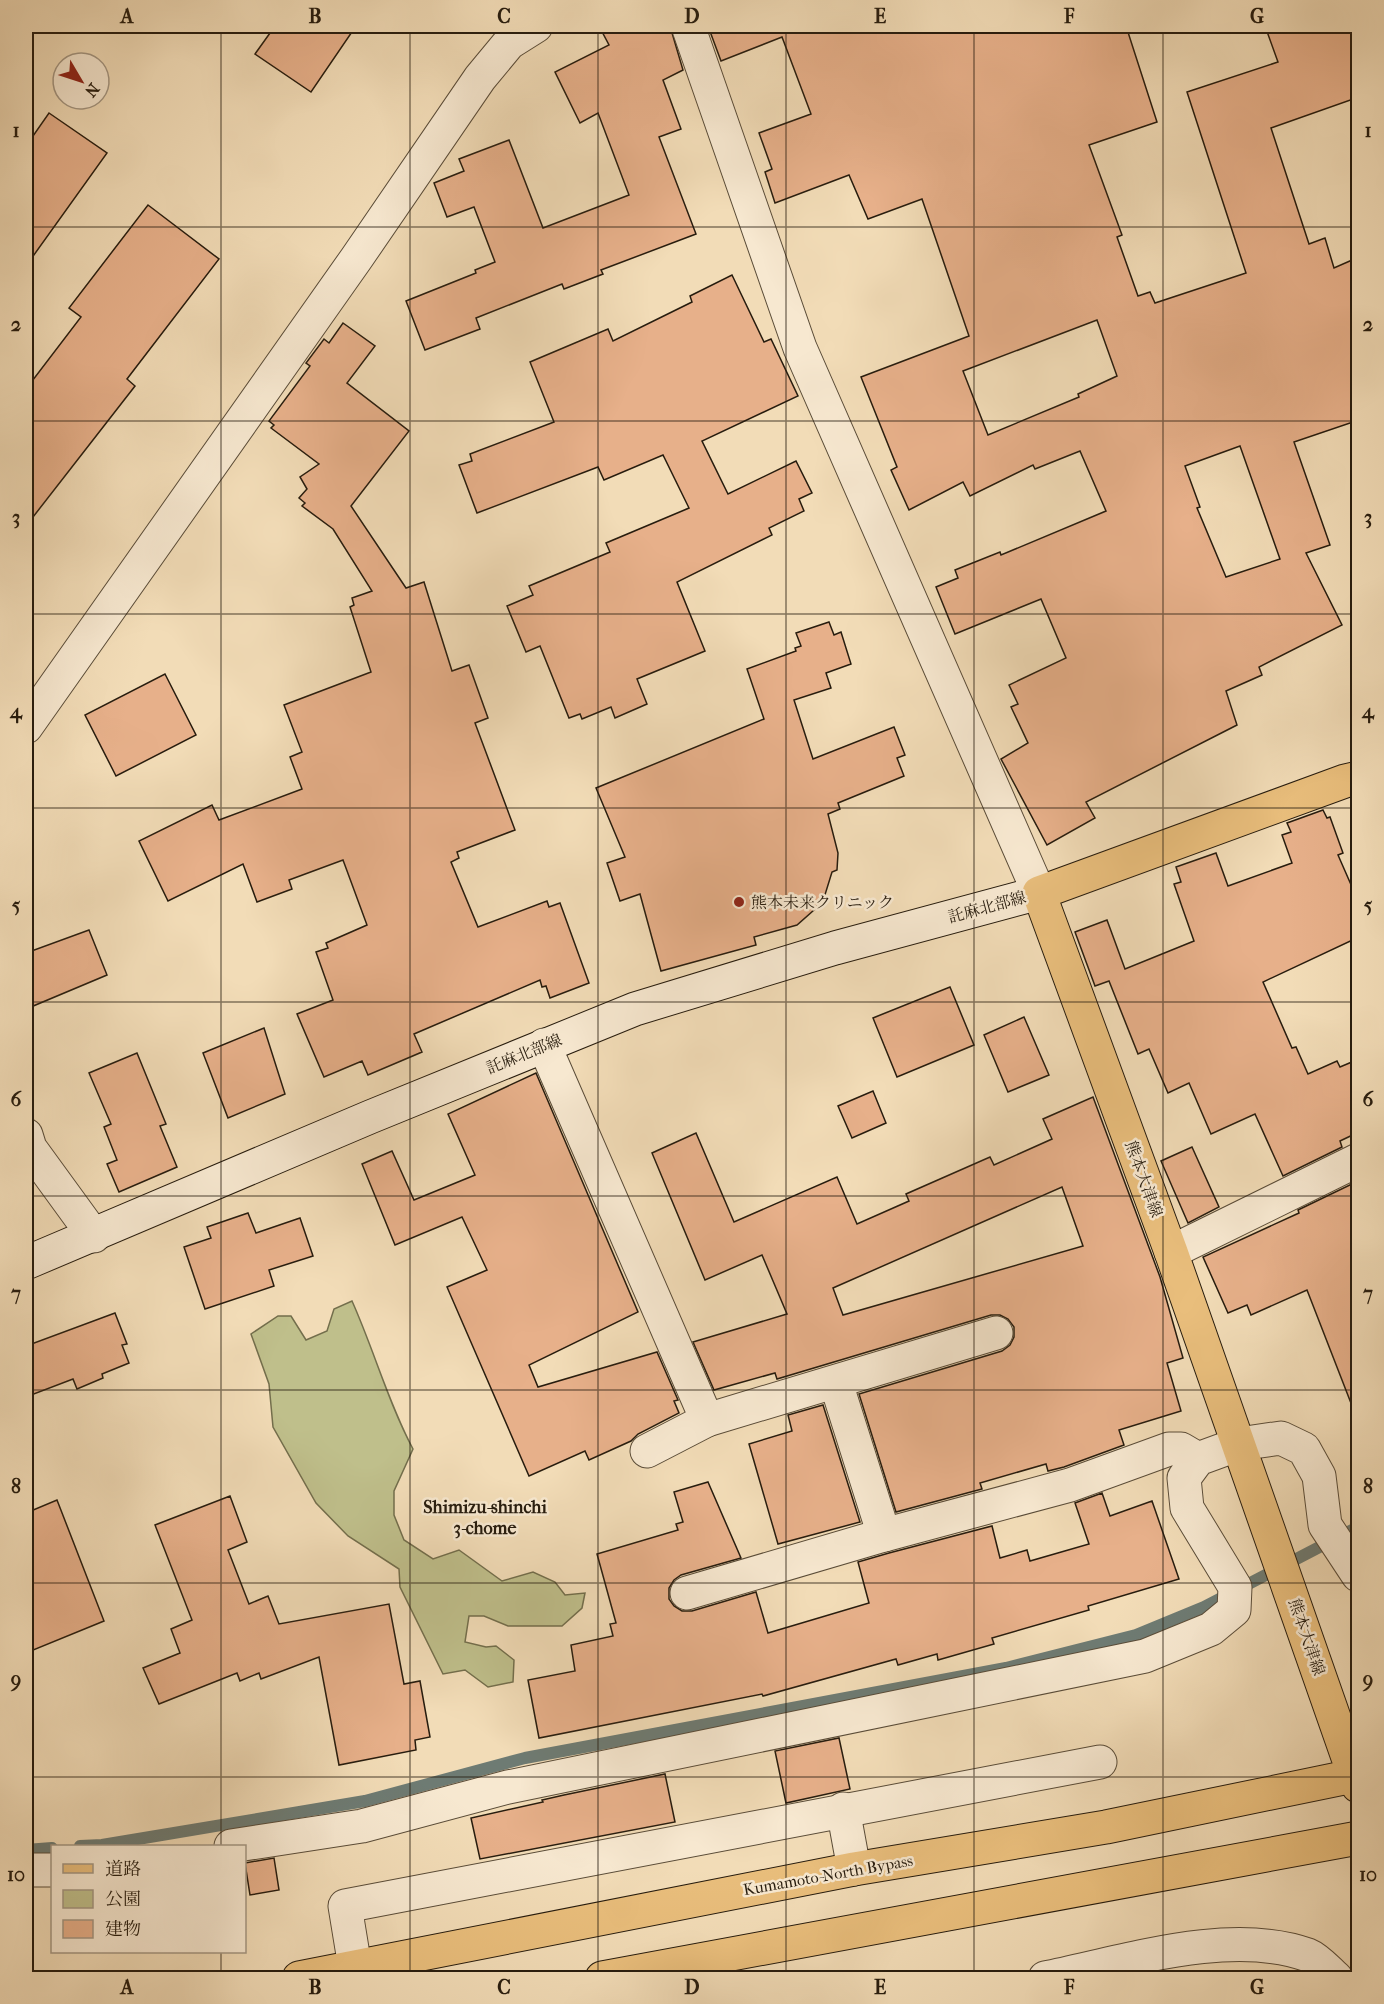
<svg xmlns="http://www.w3.org/2000/svg" width="1384" height="2004" font-family="'IM FELL French Canon','Noto Serif JP',serif">
<style>
.green{fill:#bfbf8b;stroke:#736e4c;stroke-width:1.5}
.lines{fill:none;stroke-linecap:round;stroke-linejoin:round}
.stream{stroke:#6e7b73;stroke-width:12}
.building{fill:#e7b08a;stroke:#271c0e;stroke-width:1.5;fill-rule:evenodd}
.minor-casing{stroke:#5a4c38;stroke-width:35}
.secondary-casing{stroke:#271c0e;stroke-width:35}
.primary-casing{stroke:#271c0e;stroke-width:35}
.trunk-casing{stroke:#271c0e;stroke-width:35}
.minor{stroke:#f7e8d0;stroke-width:33}
.secondary{stroke:#f7e8d0;stroke-width:33}
.primary{stroke:#e9be7c;stroke-width:33}
.trunk{stroke:#e9be7c;stroke-width:33}
.grid{fill:none;stroke:#271c0e;stroke-width:1.5;stroke-opacity:0.55}
.poi-dot{fill:#8f2418;stroke:#f7e8d0;stroke-width:2}
.labels{text-anchor:middle;dominant-baseline:central;stroke-width:5;stroke-linejoin:round;paint-order:stroke}
.poi-label{font-size:16px;fill:#271c0e;stroke:#f7e8d0;text-anchor:start}
.street-label{font-size:16px;fill:#271c0e;stroke:#f7e8d0}
.neighbourhood-label{font-size:18px;font-weight:bold;fill:#271c0e;stroke:#f7e8d0}
.neatline{fill:none;stroke:#271c0e;stroke-width:2}
.grid-label{font-size:20px;text-anchor:middle;font-weight:bold;fill:#271c0e}
</style>
<rect width="100%" height="100%" fill="#f2dcb7"/>
<filter id="stains"><feTurbulence type="fractalNoise" baseFrequency=".00333" numOctaves="4"/><feColorMatrix values="0 0 0 0 .2 0 0 0 0 .09 0 0 0 0 .02 0 0 0 .5 -.17"/></filter>
<radialGradient id="worn" r=".72"><stop offset=".6" stop-color="#630" stop-opacity="0"/><stop offset="1" stop-color="#630" stop-opacity=".3"/></radialGradient>
<path class="green" d="M352 1301C374 1350 388 1402 413 1449L394 1491V1515L404 1540 433 1559 459 1550 502 1581 533 1572 555 1582 565 1595 585 1593 582 1608 562 1626H508L484 1616H469L465 1642 486 1647 496 1646 514 1660 513 1682 488 1687 465 1670 443 1674 400 1587 399 1569 348 1536 316 1503 273 1427 269 1384 251 1334 278 1316H291L306 1340 327 1331 334 1309Z"/>
<g class="lines">
<g class="stream">
<path d="M80 1846 102 1845 365 1801 525 1758 1006 1668 1136 1635 1204 1607 1358 1527"/>
<path d="M26 1850 52 1848"/>
</g>
</g>
<g class="building">
<path d="M275 26H356L311 92 255 54Z"/>
<path d="M599 26H670L683 70 663 80 681 129 659 137 696 234 601 270 603 274 564 289 562 284 476 318 480 329 425 350 406 301 476 273 475 270 495 262 474 207 447 217 434 183 464 171 459 159 509 140 543 228 629 195 598 113 580 123 555 72 609 45Z"/>
<path d="M708 26H1126L1157 122 1089 145 1122 235 1117 237 1138 296 1150 292 1155 303 1246 273 1187 92 1278 62 1265 26H1359V97L1271 128 1309 244 1325 238 1334 268 1359 257V420L1294 442 1330 545 1306 553 1342 625 1259 667 1262 675 1226 691 1237 725 1086 802 1095 818 1047 845 1001 759 1028 743 1011 707 1018 704 1009 685 1066 658 1041 599 955 634 936 587 958 578 955 570 1000 552 1001 555 1106 511 1080 451 1035 469 1033 465 970 496 963 482 909 510 891 470 897 467 861 377 969 336 922 199 868 219 849 175 775 203 765 172 772 169 759 133 811 114 782 37 721 61ZM1097 320 1117 376 1078 394 1079 397 988 435 963 371ZM1240 446 1280 559 1226 577 1197 508 1200 507 1185 466Z"/>
<path d="M49 113 107 153 26 266V146Z"/>
<path d="M148 205 219 259 127 379 135 386 26 526V389L81 317 69 308Z"/>
<path d="M732 275 764 342 771 339 798 396 702 441 728 494 796 461 812 493 799 499 804 511 769 528 772 535 677 582 705 651 637 679 647 704 615 718 611 707 582 719 580 714 569 718 540 646 526 652 507 606 533 595 529 586 610 552 606 543 689 508 663 455 604 480 598 467 477 513 459 465 472 461 470 454 554 422 530 362 608 329 613 341 692 302 690 296Z"/>
<path d="M343 323 375 346 347 383 409 431 351 506 406 588 424 582 452 671 469 665 488 718 475 723 515 830 457 852 459 858 451 862 478 927 547 901 549 907 560 903 589 983 550 998 546 986 542 987 540 980 414 1034 422 1052 368 1075 362 1061 324 1077 297 1014 333 1000 316 952 328 948 326 943 367 925 343 860 289 880 292 889 257 902 243 864 168 901 139 841 212 805 219 820 302 789 290 757 302 752 284 705 371 672 350 607 354 605 352 598 372 591 333 529 302 506 305 503 299 498 307 489 300 477 319 464 271 428 274 425 269 421 310 366 306 363 324 339 329 343Z"/>
<path d="M829 622 834 635 841 632 851 664 826 673 831 688 794 700 813 759 894 727 905 755 897 758 904 776 838 803 840 809 828 814 838 853 837 870 832 872 824 898 814 910 797 925 754 937 756 945 661 971 640 894 620 901 607 863 625 857 596 788 764 719 747 669 796 651 795 648 801 646 796 633Z"/>
<path d="M165 674 196 735 116 776 85 715Z"/>
<path d="M1323 810 1327 818 1330 817 1343 853 1338 855 1359 903V937L1263 982 1292 1048 1296 1047 1308 1074 1337 1061 1340 1067 1359 1059V1132L1340 1141 1342 1147 1283 1176 1255 1114 1211 1134 1189 1083 1168 1093 1149 1049 1138 1054 1109 981 1095 986 1075 932 1107 920 1125 969 1194 941 1174 884 1181 882 1176 867 1216 853 1228 886 1292 863 1282 835 1291 832 1287 823Z"/>
<path d="M89 930 107 975 26 1009V953Z"/>
<path d="M950 987 974 1045 897 1077 873 1018Z"/>
<path d="M1024 1017 1049 1075 1008 1092 984 1035Z"/>
<path d="M264 1028 285 1094 228 1118 203 1053Z"/>
<path d="M137 1053 166 1124 160 1126 177 1167 119 1192 107 1164 117 1160 104 1127 111 1124 89 1073Z"/>
<path d="M536 1073 638 1312 529 1365 538 1387 657 1352 678 1400 674 1401 679 1413 638 1434 631 1441 589 1460 585 1451 529 1476 447 1287 487 1270 462 1217 395 1245 362 1164 392 1151 414 1200 475 1175 448 1114Z"/>
<path d="M873 1091 886 1123 852 1138 838 1106Z"/>
<path d="M1093 1097 1160 1277 1183 1358 1167 1363 1181 1411 1119 1430 1124 1445 1064 1467 1048 1471 1046 1464 980 1483 982 1489 896 1512 859 1394 1002 1351 1010 1345 1014 1337V1327L1008 1319 1000 1315H991L777 1379 775 1373 714 1390 693 1342 787 1314 762 1255 705 1280 652 1153 696 1133 734 1222 837 1177 857 1224 909 1201 906 1194 990 1157 994 1165 1052 1139 1043 1119ZM1062 1187 1083 1246 843 1315 833 1288Z"/>
<path d="M1192 1147 1219 1207 1188 1223 1161 1161Z"/>
<path d="M1356 1182 1359 1189V1416H1356L1307 1290 1251 1315 1247 1305 1228 1313 1203 1257 1299 1213 1298 1210Z"/>
<path d="M248 1213 256 1233 300 1218 313 1256 269 1270 274 1286 205 1309 184 1247 211 1238 207 1227Z"/>
<path d="M115 1313 127 1344 122 1345 129 1363 102 1374 103 1378 77 1389 73 1379 26 1397V1346Z"/>
<path d="M823 1405 860 1522 778 1544 749 1444 792 1431 788 1415Z"/>
<path d="M708 1482 741 1558 681 1575 674 1580 669 1588V1599L674 1606 682 1611H692L756 1592 768 1633 869 1603 858 1562 889 1553 992 1526 1000 1558 1027 1550 1030 1561 1089 1544 1075 1503 1102 1493 1110 1516 1152 1501 1179 1579 1088 1606 1089 1610 992 1638 994 1644 938 1660 937 1654 898 1665 896 1659 763 1696 762 1694 539 1738 528 1680 575 1671 571 1645 613 1636 610 1624 616 1623 597 1554 678 1530 676 1524 683 1522 674 1492Z"/>
<path d="M230 1496 247 1542 228 1550 249 1604 268 1596 279 1624 389 1604 404 1684 420 1681 430 1737 415 1740 416 1750 339 1765 319 1657 261 1679 259 1673 240 1681 237 1673 159 1704 143 1668 180 1653 171 1629 192 1620 155 1525Z"/>
<path d="M57 1500 104 1621 26 1653V1513Z"/>
<path d="M839 1738 850 1789 786 1803 775 1751Z"/>
<path d="M665 1774 675 1822 480 1859 471 1818 543 1802 542 1800 564 1795Z"/>
<path d="M274 1858 279 1890 250 1895 245 1863Z"/>
</g>
<g class="lines">
<defs>
<g id="minor">
<path d="M688 26 800 348 1039 893"/>
<path d="M26 727 356 259 480 78 509 43 536 26"/>
<path d="M544 1045 707 1420 647 1451"/>
<path d="M26 1135 30 1148 94 1236"/>
<path d="M1171 1252 1358 1160"/>
<path d="M836 1383 884 1535"/>
<path d="M707 1420 996 1333"/>
<path d="M687 1593 884 1535 1070 1485 1169 1449H1181L1198 1459"/>
<path d="M843 1809 854 1869"/>
<path d="M231 1846 362 1826 508 1787 1145 1656 1211 1629 1234 1610 1235 1587 1187 1508 1184 1478 1198 1459 1239 1444 1281 1438 1304 1449 1319 1476 1325 1525 1358 1575"/>
<path d="M26 1870H52"/>
<path d="M355 1967 345 1906 1100 1762"/>
<path d="M1045 1978C1124 1962 1230 1927 1308 1955 1318 1959 1328 1971 1336 1978"/>
</g>
<path id="secondary" d="M26 1263 370 1117 635 1009 835 948 1039 893"/>
<path id="primary" d="M1358 778 1345 781 1039 893 1171 1252 1358 1786"/>
<g id="trunk">
<path d="M299 1978 854 1869 1106 1827 1358 1775"/>
<path d="M602 1978 1358 1838"/>
</g>
</defs>
<use href="#minor" class="minor-casing"/>
<use href="#secondary" class="secondary-casing"/>
<use href="#primary" class="primary-casing"/>
<use href="#trunk" class="trunk-casing"/>
<use href="#minor" class="minor"/>
<use href="#secondary" class="secondary"/>
<use href="#primary" class="primary"/>
<use href="#trunk" class="trunk"/>
</g>
<path class="grid" d="M221 26V1846M410 26V1978M598 26V1978M786 26V1978M974 26V1978M1163 26V1978M26 227H1358M26 421H1358M26 614H1358M26 808H1358M26 1002H1358M26 1196H1358M26 1390H1358M26 1583H1358M26 1777H1358M221 1952V1978"/>
<circle class="poi-dot" cx="739" cy="902" r="6"/>
<g class="labels">
<g class="poi-label">
<text x="751" y="902">熊本未来クリニック</text>
</g>
<g class="street-label">
<text transform="translate(987 907) rotate(-15)">託麻北部線</text>
<text transform="translate(524 1054) rotate(-22)">託麻北部線</text>
<text transform="translate(1144 1179) rotate(70)">熊本大津線</text>
<text transform="translate(1307 1637) rotate(71)">熊本大津線</text>
<text transform="translate(828 1875) rotate(-10)">Kumamoto-North Bypass</text>
</g>
<g class="neighbourhood-label">
<text x="485" y="1507">Shimizu-shinchi<tspan x="485" dy="21">3-chome</tspan></text>
</g>
</g>
<rect width="1384" height="2004" fill="none" stroke="#f2dcb7" stroke-width="66"/>
<rect x="51" y="1845" width="195" height="108" fill="#f7e8d0" stroke="#a49682" stroke-width="1.5"/>
<rect x="63" y="1864" width="30" height="9" fill="#e9be7c" stroke="#a49682" stroke-width="1.5"/>
<text x="105" y="1875" font-size="18" fill="#271c0e">道路</text>
<rect x="63" y="1890" width="30" height="18" fill="#bfbf8b" stroke="#a49682" stroke-width="1.5"/>
<text x="105" y="1905" font-size="18" fill="#271c0e">公園</text>
<rect x="63" y="1920" width="30" height="18" fill="#e7b08a" stroke="#a49682" stroke-width="1.5"/>
<text x="105" y="1935" font-size="18" fill="#271c0e">建物</text>
<g transform="translate(81 81) rotate(129)"><circle r="28" fill="#f7e8d0" stroke="#a49682" stroke-width="1.5"/>
<path d="M0-4.5L10 22L0 15L-10 22Z" fill="#8f2418"/>
<text y="-9" font-size="16" font-weight="bold" text-anchor="middle" fill="#271c0e">N</text>
</g>
<rect x="33" y="33" width="1318" height="1938" class="neatline"/>
<g class="grid-label">
<text x="127" y="23">A</text>
<text x="315" y="23">B</text>
<text x="504" y="23">C</text>
<text x="692" y="23">D</text>
<text x="880" y="23">E</text>
<text x="1069" y="23">F</text>
<text x="1257" y="23">G</text>
<text x="16" y="137">1</text>
<text x="1368" y="137">1</text>
<text x="16" y="331">2</text>
<text x="1368" y="331">2</text>
<text x="16" y="524">3</text>
<text x="1368" y="524">3</text>
<text x="16" y="718">4</text>
<text x="1368" y="718">4</text>
<text x="16" y="912">5</text>
<text x="1368" y="912">5</text>
<text x="16" y="1106">6</text>
<text x="1368" y="1106">6</text>
<text x="16" y="1300">7</text>
<text x="1368" y="1300">7</text>
<text x="16" y="1493">8</text>
<text x="1368" y="1493">8</text>
<text x="16" y="1687">9</text>
<text x="1368" y="1687">9</text>
<text x="16" y="1881">10</text>
<text x="1368" y="1881">10</text>
<text x="127" y="1994">A</text>
<text x="315" y="1994">B</text>
<text x="504" y="1994">C</text>
<text x="692" y="1994">D</text>
<text x="880" y="1994">E</text>
<text x="1069" y="1994">F</text>
<text x="1257" y="1994">G</text>
</g>
<rect width="100%" height="100%" filter="url(#stains)"/>
<rect width="100%" height="100%" fill="url(#worn)"/>
</svg>
